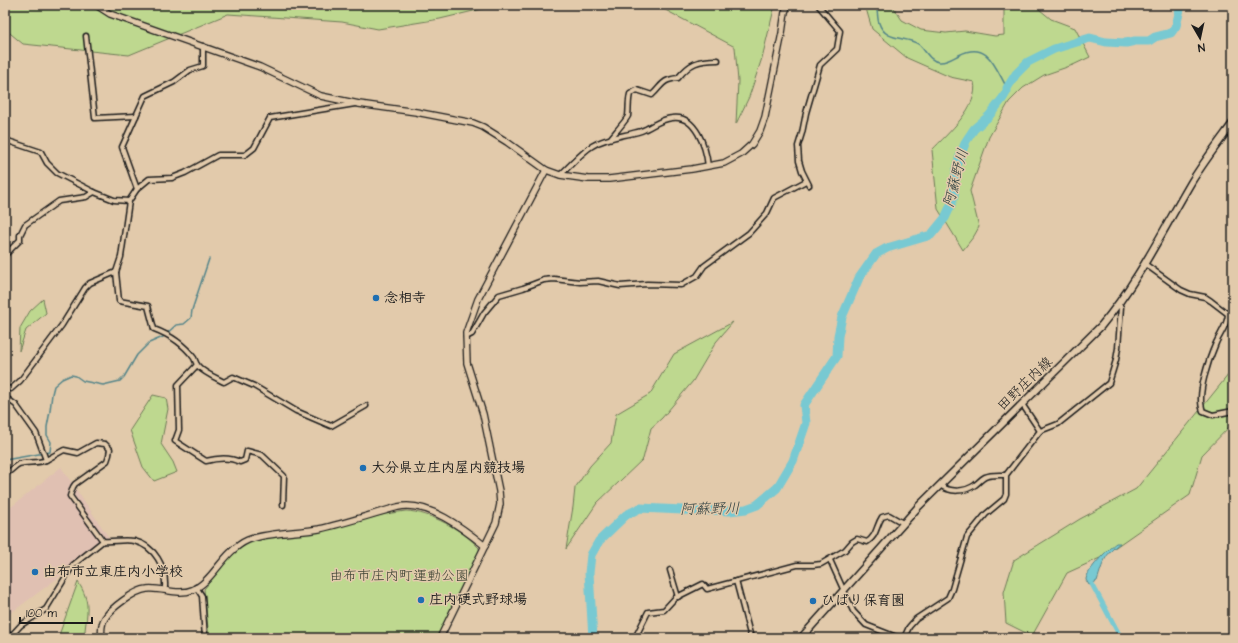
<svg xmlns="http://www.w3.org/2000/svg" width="1238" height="643" font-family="'Architects Daughter','Klee One',sans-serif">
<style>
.built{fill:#e0c0b2}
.green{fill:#bed88f;stroke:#6d7a56}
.water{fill:#78c9d2;stroke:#538489}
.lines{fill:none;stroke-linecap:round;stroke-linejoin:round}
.stream{stroke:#538489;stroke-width:1.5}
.canal{stroke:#78c9d2;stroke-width:5}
.river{stroke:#78c9d2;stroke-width:9}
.minor-casing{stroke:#1c1c1c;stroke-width:7}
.tertiary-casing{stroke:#1c1c1c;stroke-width:8}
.secondary-casing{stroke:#1c1c1c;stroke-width:9}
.minor{stroke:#e2caab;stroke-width:4}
.tertiary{stroke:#e2caab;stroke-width:5.5}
.secondary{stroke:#e2caab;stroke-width:6}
.poi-dot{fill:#1f6fb2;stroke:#e2caab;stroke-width:1.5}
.labels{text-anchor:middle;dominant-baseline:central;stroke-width:3;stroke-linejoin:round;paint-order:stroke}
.poi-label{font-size:14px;font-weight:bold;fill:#1c1c1c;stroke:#e2caab;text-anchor:start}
.street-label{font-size:14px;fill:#1c1c1c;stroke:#e2caab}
.park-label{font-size:14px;fill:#3c4233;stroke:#e2caab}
.water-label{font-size:15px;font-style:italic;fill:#2e3f40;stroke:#e2caab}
</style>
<rect width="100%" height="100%" fill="#e2caab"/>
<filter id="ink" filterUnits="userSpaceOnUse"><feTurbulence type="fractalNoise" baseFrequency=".025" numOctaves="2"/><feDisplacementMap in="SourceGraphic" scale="8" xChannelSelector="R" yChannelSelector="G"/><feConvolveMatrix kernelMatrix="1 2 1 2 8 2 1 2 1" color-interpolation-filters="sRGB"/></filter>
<g filter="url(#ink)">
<path class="built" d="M61 467 110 539 11 613 5 606V512Z"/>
<g class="green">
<path d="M5 5H492L490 7 440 19 378 29 342 22 228 14 129 55 23 44 5 29Z"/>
<path d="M656 5H775L762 58 749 97 736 124 738 81 735 47Z"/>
<path d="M865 5H892L902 20 921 30 946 33 965 31 995 36 1004 35V7L1003 5H1034L1051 19 1075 28 1090 57 1073 65 1044 75 1023 88 1009 102 989 137 970 191 979 227 974 236 963 250 938 209 932 150C947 134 980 106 974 82L950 77 907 58 872 29Z"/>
<path d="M43 299 46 313 26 330 19 351 20 328 30 311Z"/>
<path d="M733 322 716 342 693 381 662 418 651 428 643 459 597 503 566 549 573 507 575 488 590 466 611 443 616 414 650 394 674 354Z"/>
<path d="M1233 369V423L1202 455 1190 495 1100 558 1067 573 1032 636 1006 623 1004 592 1014 560 1080 519 1136 489Z"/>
<path d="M153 395 166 398 168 409 161 444 173 462 177 472 154 481 143 467 130 430Z"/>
<path d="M406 511C430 512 463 530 479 548L480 552 438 638H209L204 589C221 569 232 548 258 539L319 532 385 514Z"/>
<path d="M78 582C84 591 88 601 87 612 87 621 84 629 85 638H58Z"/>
</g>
<path class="water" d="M1116 543H1120C1104 555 1103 563 1097 581L1089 585 1086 580C1086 571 1108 549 1116 543Z"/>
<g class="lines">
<g class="stream">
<path d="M876 5C878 11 877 18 879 23 885 42 906 36 918 44 925 49 929 61 939 62 946 63 953 58 959 55 988 40 995 67 1007 88"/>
<path d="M5 460 50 452 51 442 47 435V427L50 411 52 394 54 386 62 379 71 375 76 376 83 381 103 385 120 381 124 377 137 355 149 343 163 337 176 325 184 324 191 318 192 310 209 259"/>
</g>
<path class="canal" d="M1092 584 1121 638"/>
<path class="river" d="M593 638 589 573 591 555 599 541 626 515 640 508 704 511 716 510 729 511 746 509 757 505 777 488 793 461 806 423 804 405 837 356 838 336 842 317 859 278 876 254 887 248 931 235 945 218 951 205 954 196 956 170 959 159 966 141 974 129 989 116 1003 98 1007 91V88L1016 74 1028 62 1054 49 1090 38 1106 42 1126 43 1135 41H1149L1155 37 1171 33 1176 26 1181 5"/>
<defs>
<g id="minor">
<path d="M86 36 95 118 136 116"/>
<path d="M355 104 270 118 254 148 245 155H218L185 173 172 178 149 179 137 189 129 201 121 257 116 272 119 301 148 306 154 329C170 335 183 343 194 358 195 360 196 364 198 366 204 373 216 378 224 382L233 377 254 386 296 411 331 426 366 406"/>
<path d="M611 138C614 134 627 119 628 116 629 108 628 102 630 94L637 90 652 95C663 85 661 80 678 78 690 63 698 60 718 60"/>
<path d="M5 140 41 152 47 163 57 173 94 192 114 200 129 201"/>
<path d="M560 175C569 167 582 152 592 146 606 137 625 136 641 131 652 127 660 119 672 118 696 114 706 148 708 166"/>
<path d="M809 185 802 171 799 161 798 146 802 133 806 113 820 65 837 49 840 31 818 5"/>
<path d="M137 189 122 147 145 96 174 82 190 70 203 66V46"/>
<path d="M5 247 10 250 20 240V235L25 225 59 201 86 197 94 192"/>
<path d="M5 255 10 250"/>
<path d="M1145 264 1181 290 1190 294 1205 297 1211 301 1228 314C1228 324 1220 334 1216 343 1209 359 1196 395 1203 411L1213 415 1233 411"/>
<path d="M466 337 472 334 484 313 499 295 523 288 544 280 554 279 580 282 598 281 620 286 647 284 681 285 697 276 704 266 749 233 767 213 774 198 806 181"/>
<path d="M197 365 178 385 179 430 175 441 206 461C217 458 230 457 240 462L245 460 247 451 262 455 284 476 283 505"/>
<path d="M5 388 11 389 20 381 62 325 85 288 90 283 116 272"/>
<path d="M5 397 16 405 36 433 46 460 64 450 78 453 96 443 105 444 110 449 109 455 107 461 75 484 73 487 70 496 103 541C113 542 124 539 134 541 155 546 166 567 165 587"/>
<path d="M1022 404 1040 431"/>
<path d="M5 474C11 472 14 466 19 464 27 461 37 464 46 460"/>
<path d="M940 485C950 493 965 492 975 485 978 483 981 479 985 477 991 474 1000 475 1006 475"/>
<path d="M830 560 853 611 866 625 899 638"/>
<path d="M670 570 678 597"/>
<path d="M736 581 751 638"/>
<path d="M196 587 202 596 205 638"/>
<path d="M9 638 21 625 46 609 73 565 103 541"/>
<path d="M635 638 648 612 664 610 675 598 703 584 707 589 797 565H813L821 564 845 550 852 542 857 539 867 542C877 536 876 526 882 517L889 515 903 523"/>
<path d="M904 638 909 627 916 619 948 598 952 589 967 537 986 514 1004 499 1006 494V475L1040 431 1058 424 1109 383 1116 360 1118 348 1121 307 1118 306"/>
</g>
<g id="tertiary">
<path d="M96 5 110 14 260 67 321 96 359 104 416 112 473 123 483 127 507 142 546 170 560 175 588 179H609L692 169 724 163 741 154 752 144 760 131 765 117 782 33 785 12 788 5"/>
<path d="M102 638C101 631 101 624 105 618 111 608 135 590 147 589 161 587 178 596 192 590 213 582 223 551 248 540 269 532 297 533 319 529 346 523 372 514 398 507 427 500 464 529 485 546"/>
<path d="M440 638 496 523 500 504 499 491 483 414 467 363 466 333 478 299 546 170"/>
</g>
<path id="secondary" d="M801 638 919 506 1101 326C1138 282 1163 230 1192 181 1205 160 1219 142 1233 123"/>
</defs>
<use href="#minor" class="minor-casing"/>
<use href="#tertiary" class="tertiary-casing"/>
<use href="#secondary" class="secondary-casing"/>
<use href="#minor" class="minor"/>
<use href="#tertiary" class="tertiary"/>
<use href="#secondary" class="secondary"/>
</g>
</g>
<g class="poi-dot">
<circle cx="376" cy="298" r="4"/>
<circle cx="363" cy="468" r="4"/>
<circle cx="35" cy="572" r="4"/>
<circle cx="421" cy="600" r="4"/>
<circle cx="813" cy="601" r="4"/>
</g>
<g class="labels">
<g class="poi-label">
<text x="384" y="298">念相寺</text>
<text x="371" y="468">大分県立庄内屋内競技場</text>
<text x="43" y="572">由布市立東庄内小学校</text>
<text x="429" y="600">庄内硬式野球場</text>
<text x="821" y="601">ひばり保育園</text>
</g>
<g class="street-label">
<text transform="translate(1025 384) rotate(-44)">田野庄内線</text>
</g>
<g class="park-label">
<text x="399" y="576">由布市庄内町運動公園</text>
</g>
<g class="water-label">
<text transform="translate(956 178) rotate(-75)">阿蘇野川</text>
<text transform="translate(710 509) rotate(-1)">阿蘇野川</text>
</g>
</g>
<rect width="1238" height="643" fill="none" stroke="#e2caab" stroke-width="20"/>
<rect x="10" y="10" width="1218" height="623" fill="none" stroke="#1c1c1c" stroke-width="1.5" filter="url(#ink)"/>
<g transform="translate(1200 38) rotate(171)" stroke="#e2caab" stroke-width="3" paint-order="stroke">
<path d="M0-3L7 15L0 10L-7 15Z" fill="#1c1c1c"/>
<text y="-6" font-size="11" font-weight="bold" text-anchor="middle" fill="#1c1c1c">N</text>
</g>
<path d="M20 617v6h72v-6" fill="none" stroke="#1c1c1c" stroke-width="2"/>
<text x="26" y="617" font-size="12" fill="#1c1c1c" stroke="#e2caab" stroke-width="3" paint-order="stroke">100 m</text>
</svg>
